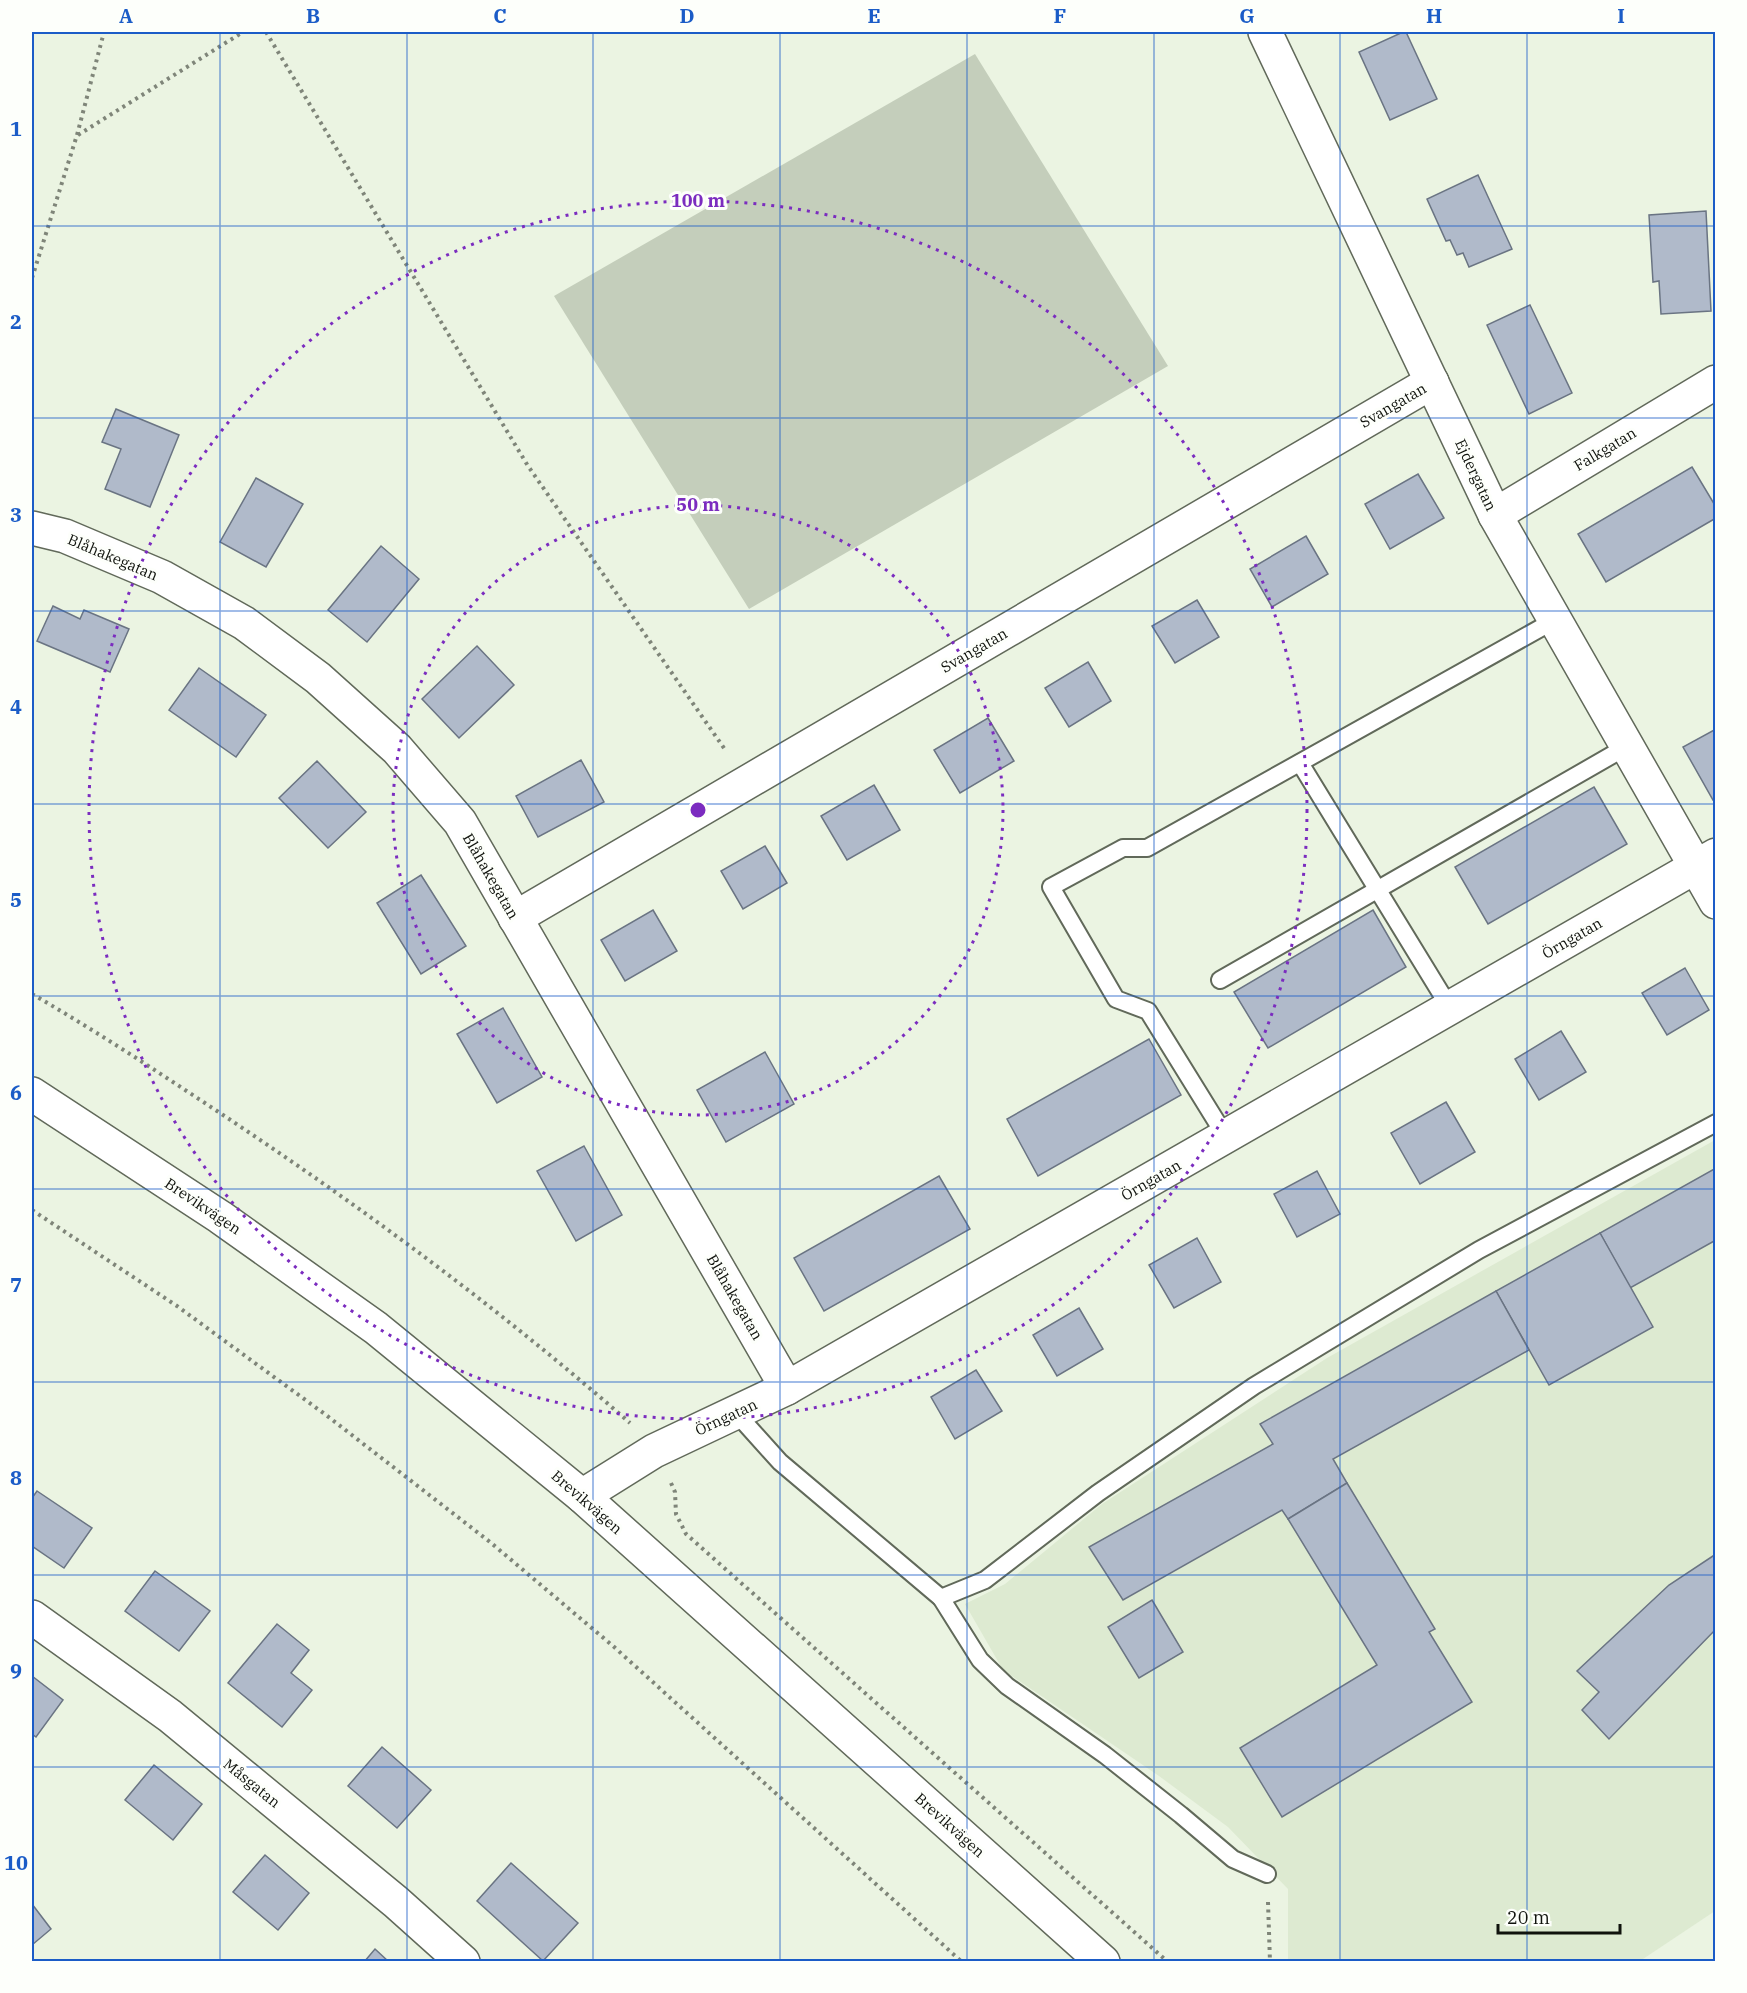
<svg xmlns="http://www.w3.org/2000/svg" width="1747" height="1993" font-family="'IBM Plex Serif',serif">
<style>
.built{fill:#ddead1}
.green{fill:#c4cebb}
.building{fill:#b0baca;stroke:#6a7483;stroke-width:1.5}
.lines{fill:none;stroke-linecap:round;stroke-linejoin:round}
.service-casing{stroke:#61695a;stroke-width:20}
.minor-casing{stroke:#61695a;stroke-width:36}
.tertiary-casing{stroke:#61695a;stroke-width:36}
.path{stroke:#7f8579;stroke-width:4;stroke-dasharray:3 4.5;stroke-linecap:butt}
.service{stroke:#fff;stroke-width:16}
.minor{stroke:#fff;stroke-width:33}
.tertiary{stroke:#fff;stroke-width:33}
.grid{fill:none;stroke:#1b5cc7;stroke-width:1.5;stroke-opacity:0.55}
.ring{fill:none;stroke:#7b2cbf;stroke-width:3;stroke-dasharray:3 6}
.labels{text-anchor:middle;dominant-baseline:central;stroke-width:6;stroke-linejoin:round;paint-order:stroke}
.street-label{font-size:15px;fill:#10130d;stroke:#fdfffb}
.centre{fill:#7b2cbf;stroke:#fdfffb;stroke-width:3}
.ring-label{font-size:18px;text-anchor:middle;font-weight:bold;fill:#7b2cbf;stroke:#fdfffb;stroke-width:6;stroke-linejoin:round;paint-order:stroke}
.neatline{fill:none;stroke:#1b5cc7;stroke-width:2}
.grid-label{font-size:20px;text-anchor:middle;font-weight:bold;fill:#1b5cc7}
</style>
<rect width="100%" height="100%" fill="#ebf4e2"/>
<path class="built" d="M1715 1140V1911L1640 1961H1288V1889L1228 1827 1159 1776 1003 1670 965 1604 1005 1584 1102 1504 1327 1358Z"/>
<path class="green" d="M975 54 1168 366 749 609 554 296Z"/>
<g class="building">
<path d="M1403 32H1406L1437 99 1390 120 1359 52Z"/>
<path d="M1478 175 1512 249 1469 267 1463 253 1457 255 1450 240 1446 241 1427 199Z"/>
<path d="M1706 211 1711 311 1661 314 1659 281 1653 282 1649 215Z"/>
<path d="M1530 305 1572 393 1529 414 1487 325Z"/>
<path d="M116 409 179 435 150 507 105 489 121 449 102 442Z"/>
<path d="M1692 467 1716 507V518L1606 582 1578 534Z"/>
<path d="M1418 474 1444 518 1390 549 1365 504Z"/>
<path d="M256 478 303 504 266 567 220 542Z"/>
<path d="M1306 536 1328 574 1272 607 1250 569Z"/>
<path d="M381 546 419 579 367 642 328 610Z"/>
<path d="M1197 600 1219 637 1175 663 1152 626Z"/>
<path d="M53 606 80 619 84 610 129 629 110 672 37 641Z"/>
<path d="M477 646 514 685 459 738 422 699Z"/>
<path d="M1088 662 1111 701 1069 727 1045 688Z"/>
<path d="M199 668 266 715 236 757 169 710Z"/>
<path d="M988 718 1014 761 960 793 934 750Z"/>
<path d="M1716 729V799L1713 800 1683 747Z"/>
<path d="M581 760 604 802 538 837 516 796Z"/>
<path d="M317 761 366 812 328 848 279 798Z"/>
<path d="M874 785 900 830 847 860 821 816Z"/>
<path d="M1594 787 1627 844 1488 924 1455 867Z"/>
<path d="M765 846 787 883 743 909 721 871Z"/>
<path d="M421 875 466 946 421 974 377 903Z"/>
<path d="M653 910 677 951 625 981 601 940Z"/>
<path d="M1373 910 1406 967 1268 1048 1234 992Z"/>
<path d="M1685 968 1709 1010 1667 1035 1642 993Z"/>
<path d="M503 1008 542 1077 497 1103 457 1034Z"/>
<path d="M1561 1031 1586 1072 1539 1100 1515 1059Z"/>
<path d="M1149 1039 1181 1095 1038 1176 1007 1119Z"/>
<path d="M765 1052 794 1104 726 1142 697 1090Z"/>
<path d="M1446 1102 1475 1152 1420 1184 1391 1133Z"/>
<path d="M584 1146 622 1215 576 1241 537 1171Z"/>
<path d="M1716 1168V1240L1630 1288 1600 1233Z"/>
<path d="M1317 1171 1340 1214 1297 1237 1274 1194Z"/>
<path d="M939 1176 970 1229 824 1311 794 1258Z"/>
<path d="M1600 1233 1653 1327 1549 1385 1496 1291Z"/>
<path d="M1197 1238 1221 1282 1174 1308 1149 1265Z"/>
<path d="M1496 1291 1529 1350 1333 1459 1347 1483 1288 1519 1282 1510 1123 1600 1089 1547 1273 1444 1260 1424Z"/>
<path d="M1079 1308 1103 1349 1057 1376 1033 1335Z"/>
<path d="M976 1370 1002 1411 955 1439 931 1397Z"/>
<path d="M1347 1483 1435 1629 1429 1632 1472 1702 1282 1817 1240 1748 1377 1665 1288 1519Z"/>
<path d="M37 1491 92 1528 64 1568 32 1546V1498Z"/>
<path d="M1716 1554V1629L1609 1739 1582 1710 1599 1692 1577 1671 1669 1585Z"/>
<path d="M155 1571 210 1611 179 1651 125 1611Z"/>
<path d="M1152 1600 1183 1652 1139 1678 1108 1627Z"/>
<path d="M277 1624 309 1650 291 1673 312 1690 282 1727 228 1683Z"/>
<path d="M32 1676 63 1700 36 1737 32 1734Z"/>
<path d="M382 1747 431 1790 397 1828 348 1786Z"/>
<path d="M154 1765 202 1804 173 1840 125 1800Z"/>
<path d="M265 1855 309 1893 278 1930 233 1892Z"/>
<path d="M511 1863 578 1923 543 1961 477 1901Z"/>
<path d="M32 1904 51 1929 32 1945Z"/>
<path d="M375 1949 389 1962H364Z"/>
</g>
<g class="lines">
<defs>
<g id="service">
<path d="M1300 763 1450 1008"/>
<path d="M1220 980 1626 747"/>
<path d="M1226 1137 1148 1011 1116 999 1051 887 1123 848H1147L1555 620"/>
<path d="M735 1412 780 1462 941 1598"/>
<path d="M1267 1874 1233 1859 1181 1815 1105 1755 1007 1686 980 1660 941 1598 985 1580 1098 1493 1254 1386 1479 1250 1716 1123"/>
</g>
<g id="minor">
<path d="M1265 32 1495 515 1716 902"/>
<path d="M1495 515 1716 382"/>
<path d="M32 528 65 536 162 577 244 623 318 678 397 749 460 822 787 1388"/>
<path d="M515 918 1432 382"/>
<path d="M582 1496 654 1451 787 1388 1716 855"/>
<path d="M32 1617 170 1716 396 1902 463 1962"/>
</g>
<path id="tertiary" d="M32 1094 220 1217 376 1328 582 1496 1103 1962"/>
</defs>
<use href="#service" class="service-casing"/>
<use href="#minor" class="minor-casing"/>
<use href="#tertiary" class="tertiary-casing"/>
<g class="path">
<path d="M266 32 528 466 726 751"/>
<path d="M78 135 243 32"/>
<path d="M32 278 77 135 104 32"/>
<path d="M32 994C96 1031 158 1072 220 1113 363 1208 501 1310 630 1423"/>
<path d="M32 1210 177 1306 326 1415 490 1542 613 1646 962 1962"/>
<path d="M671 1483 675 1492 676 1514 686 1534 1168 1962"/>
<path d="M1268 1902 1270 1962"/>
</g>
<use href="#service" class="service"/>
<use href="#minor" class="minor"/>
<use href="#tertiary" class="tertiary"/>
</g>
<path class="grid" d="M220 32V1962M407 32V1962M593 32V1962M780 32V1962M967 32V1962M1154 32V1962M1340 32V1962M1527 32V1962M32 226H1716M32 418H1716M32 611H1716M32 804H1716M32 996H1716M32 1189H1716M32 1382H1716M32 1575H1716M32 1767H1716"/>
<g class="ring">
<circle cx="698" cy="810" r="305"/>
<circle cx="698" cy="810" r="609"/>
</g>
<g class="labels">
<g class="street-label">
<text transform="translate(1393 405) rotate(-30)">Svangatan</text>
<text transform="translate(1605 449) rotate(-31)">Falkgatan</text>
<text transform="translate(1476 475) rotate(65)">Ejdergatan</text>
<text transform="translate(113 557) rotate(23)">Blåhakegatan</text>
<text transform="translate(974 650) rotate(-30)">Svangatan</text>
<text transform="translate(491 876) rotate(60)">Blåhakegatan</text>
<text transform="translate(1572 938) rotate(-30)">Örngatan</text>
<text transform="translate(1151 1180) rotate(-30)">Örngatan</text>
<text transform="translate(203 1206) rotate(34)">Brevikvägen</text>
<text transform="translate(735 1297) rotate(60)">Blåhakegatan</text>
<text transform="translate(726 1417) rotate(-25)">Örngatan</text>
<text transform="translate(587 1502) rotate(41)">Brevikvägen</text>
<text transform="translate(252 1783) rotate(39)">Måsgatan</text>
<text transform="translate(950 1825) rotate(42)">Brevikvägen</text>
</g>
</g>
<circle cx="698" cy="810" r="9" class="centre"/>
<g class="ring-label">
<text x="698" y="207">100 m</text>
<text x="698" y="511">50 m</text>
</g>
<rect width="1747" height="1993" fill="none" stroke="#fdfffb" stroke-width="66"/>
<path d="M1498 1924v9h122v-9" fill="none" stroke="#10130d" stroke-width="3"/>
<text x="1507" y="1924" font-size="18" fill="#10130d" stroke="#fdfffb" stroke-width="4.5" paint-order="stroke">20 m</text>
<rect x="33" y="33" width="1681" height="1927" class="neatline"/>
<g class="grid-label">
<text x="126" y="23">A</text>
<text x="313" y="23">B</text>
<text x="500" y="23">C</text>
<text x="687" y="23">D</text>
<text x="874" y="23">E</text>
<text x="1060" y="23">F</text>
<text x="1247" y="23">G</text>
<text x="1434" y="23">H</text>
<text x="1621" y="23">I</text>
<text x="16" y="136">1</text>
<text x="16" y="329">2</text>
<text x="16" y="522">3</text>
<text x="16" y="714">4</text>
<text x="16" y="907">5</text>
<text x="16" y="1100">6</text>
<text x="16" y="1292">7</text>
<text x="16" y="1485">8</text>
<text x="16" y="1678">9</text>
<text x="16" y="1870">10</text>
</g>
</svg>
